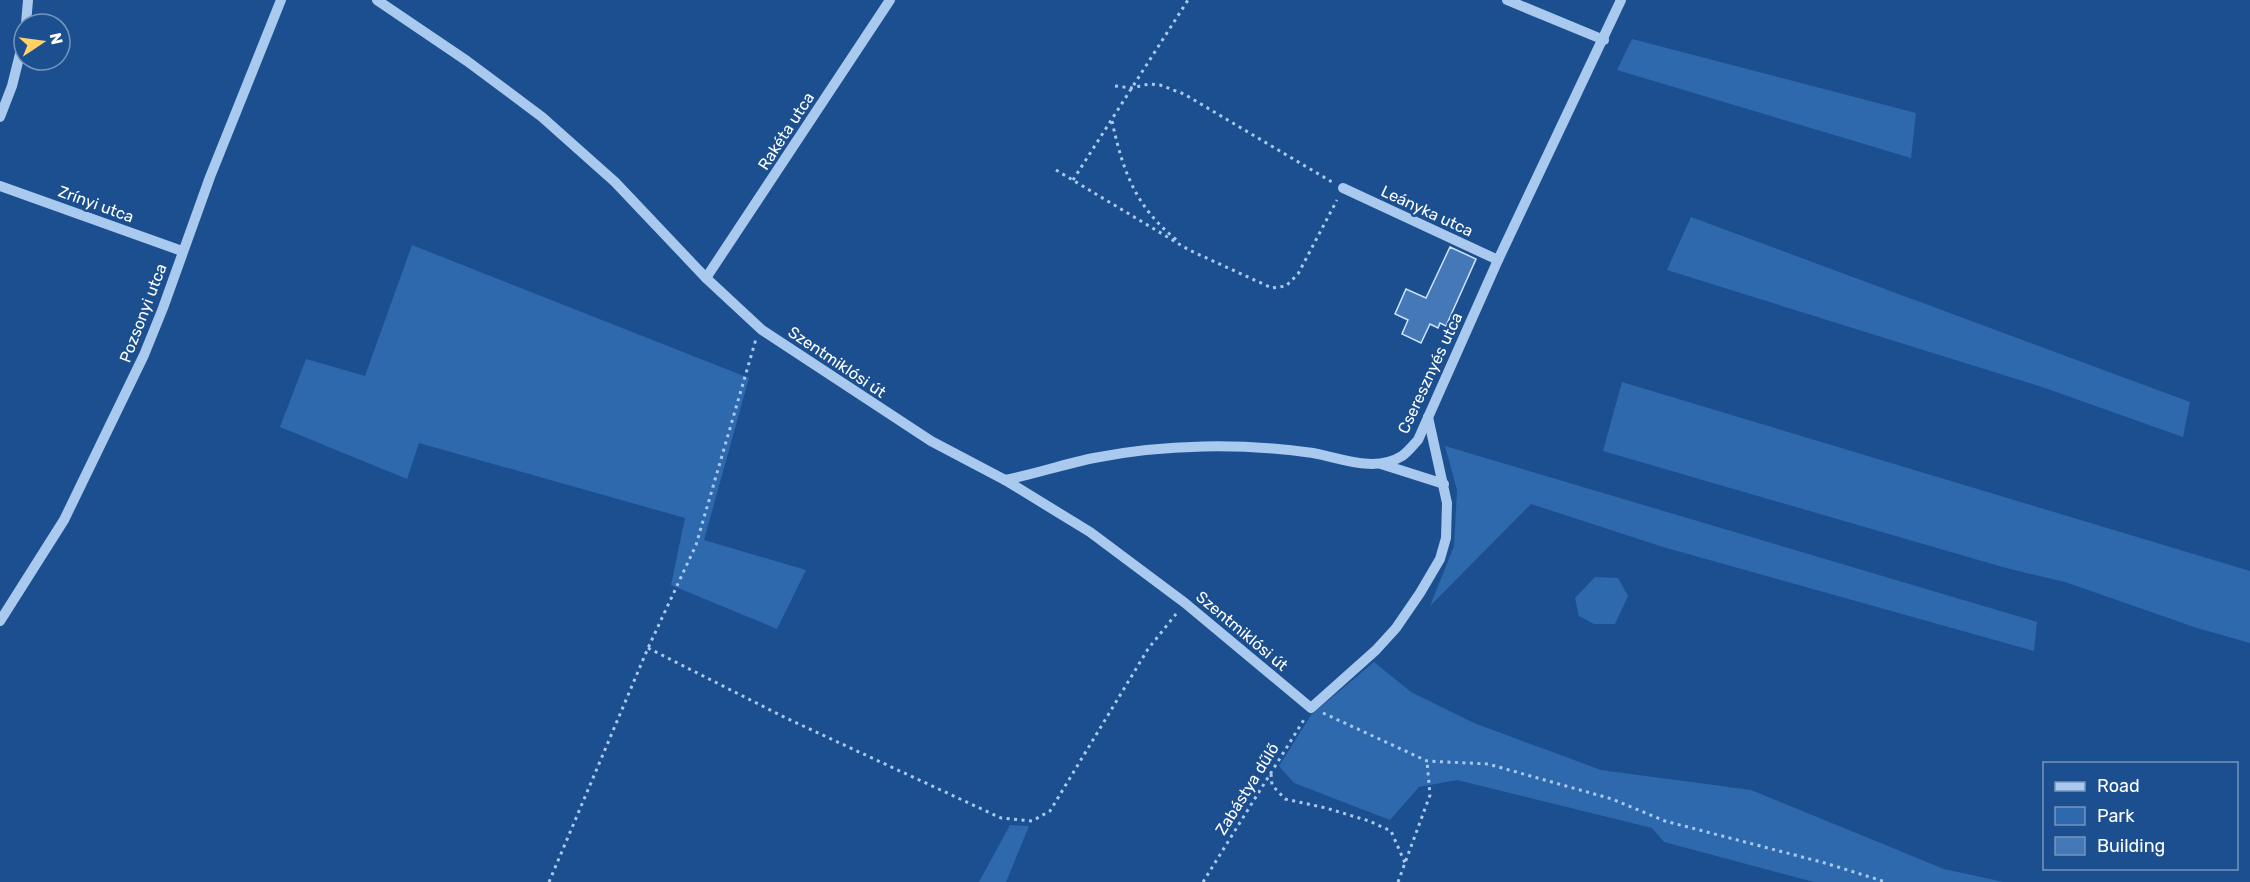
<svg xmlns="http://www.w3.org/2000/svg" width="2250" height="882" font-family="Rubik,sans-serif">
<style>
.green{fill:#2e69ad}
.building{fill:#4478b7;stroke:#cfe3fa;stroke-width:1.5}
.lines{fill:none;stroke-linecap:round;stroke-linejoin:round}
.path{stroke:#a9c9ee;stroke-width:3;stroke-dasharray:3 4.5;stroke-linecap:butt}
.minor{stroke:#a9c9ee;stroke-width:10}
.labels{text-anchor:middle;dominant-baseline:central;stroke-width:5;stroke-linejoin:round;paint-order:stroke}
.street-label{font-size:16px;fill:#fff;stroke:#1b4f8f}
</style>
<rect width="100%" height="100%" fill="#1b4f8f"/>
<g class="green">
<path d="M1632 39 1916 113 1911 158 1617 70Z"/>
<path d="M1691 217 2190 402 2183 437 2042 387 1667 270Z"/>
<path d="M412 245 749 378 704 540 806 570 777 629 671 585 685 518 419 443 407 479 280 427 306 359 365 376Z"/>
<path d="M1622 382 2250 571V643L2197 628 2065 582 2006 568 1603 451Z"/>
<path d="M1445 446 2037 622 2034 651 1663 547 1531 504 1430 606 1454 546 1457 490Z"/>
<path d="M1595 577 1618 578 1628 596 1615 624H1594L1579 616 1575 598Z"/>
<path d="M1374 662 1411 692 1474 723 1601 770 1751 790 1944 869 2004 882H1814L1664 842 1652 828 1457 780 1419 787 1390 820 1294 783 1279 766 1311 715Z"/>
<path d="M1010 825 1029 826 1006 882H979Z"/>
</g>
<path class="building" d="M1450 247 1476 259 1446 326 1440 323 1438 328 1430 324 1421 343 1402 334 1408 320 1395 314 1406 289 1426 298Z"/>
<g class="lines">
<g class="path">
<path d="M1115 86 1132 88 1149 84 1160 85 1184 94 1332 182"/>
<path d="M1112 121C1123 172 1136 208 1178 241"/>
<path d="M1056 170 1189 250 1272 288 1286 286 1298 274 1337 200"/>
<path d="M1073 180 1188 0"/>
<path d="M648 648 786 718 1001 818 1032 821 1050 811 1148 649 1176 614"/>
<path d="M1323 713 1427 761 1488 764 1612 799 1665 821 1825 863 1886 882"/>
<path d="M1271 774 1272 785 1285 799 1326 808 1369 821 1391 831 1405 863"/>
<path d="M549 882 648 648 696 545 756 339"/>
<path d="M1203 882 1305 718"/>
<path d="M1398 882 1430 795 1427 761"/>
</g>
<g class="minor">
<path d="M377 0 467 61 542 117 615 182 706 278 762 330 931 441 1005 480 1090 532 1185 603 1311 708 1376 650 1396 628 1420 593 1440 559 1446 538 1447 503 1428 417"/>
<path d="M1507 0 1604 40"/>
<path d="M26 24 28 0"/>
<path d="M0 117 12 86 24 38"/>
<path d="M0 186 182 251"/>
<path d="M1343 188 1498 260"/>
<path d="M706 278 890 0"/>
<path d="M1381 464 1444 484"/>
<path d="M1005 480C1035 474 1064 464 1094 458 1163 444 1243 443 1313 453 1341 458 1375 473 1402 456 1408 452 1413 445 1418 440L1498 260 1621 0"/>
<path d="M0 621 64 520 144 355 163 308 210 177 281 0"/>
</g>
</g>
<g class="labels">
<g class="street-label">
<text transform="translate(786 131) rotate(-57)">Rakéta utca</text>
<text transform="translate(96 204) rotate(20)">Zrínyi utca</text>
<text transform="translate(1427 211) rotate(25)">Leányka utca</text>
<text transform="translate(143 313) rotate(-69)">Pozsonyi utca</text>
<text transform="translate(837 362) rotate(34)">Szentmiklósi út</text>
<text transform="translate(1430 373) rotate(-65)">Cseresznyés utca</text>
<text transform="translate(1242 631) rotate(40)">Szentmiklósi út</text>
<text transform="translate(1247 789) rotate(-58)">Zabástya dűlő</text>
</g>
</g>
<rect x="2043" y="762" width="195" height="108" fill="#1b4f8f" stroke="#7695bc" stroke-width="1.5"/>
<rect x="2055" y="782" width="30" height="9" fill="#a9c9ee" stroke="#7695bc" stroke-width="1.5"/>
<text x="2097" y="792" font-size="18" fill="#ffffff">Road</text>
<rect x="2055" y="807" width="30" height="18" fill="#2e69ad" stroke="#7695bc" stroke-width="1.5"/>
<text x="2097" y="822" font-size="18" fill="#ffffff">Park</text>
<rect x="2055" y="837" width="30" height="18" fill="#4478b7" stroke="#7695bc" stroke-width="1.5"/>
<text x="2097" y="852" font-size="18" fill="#ffffff">Building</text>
<g transform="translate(42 42) rotate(77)"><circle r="28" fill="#1b4f8f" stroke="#7695bc" stroke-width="1.5"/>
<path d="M0-4.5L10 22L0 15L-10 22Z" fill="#ffd166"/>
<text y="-9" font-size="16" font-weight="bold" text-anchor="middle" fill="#ffffff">N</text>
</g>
</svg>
